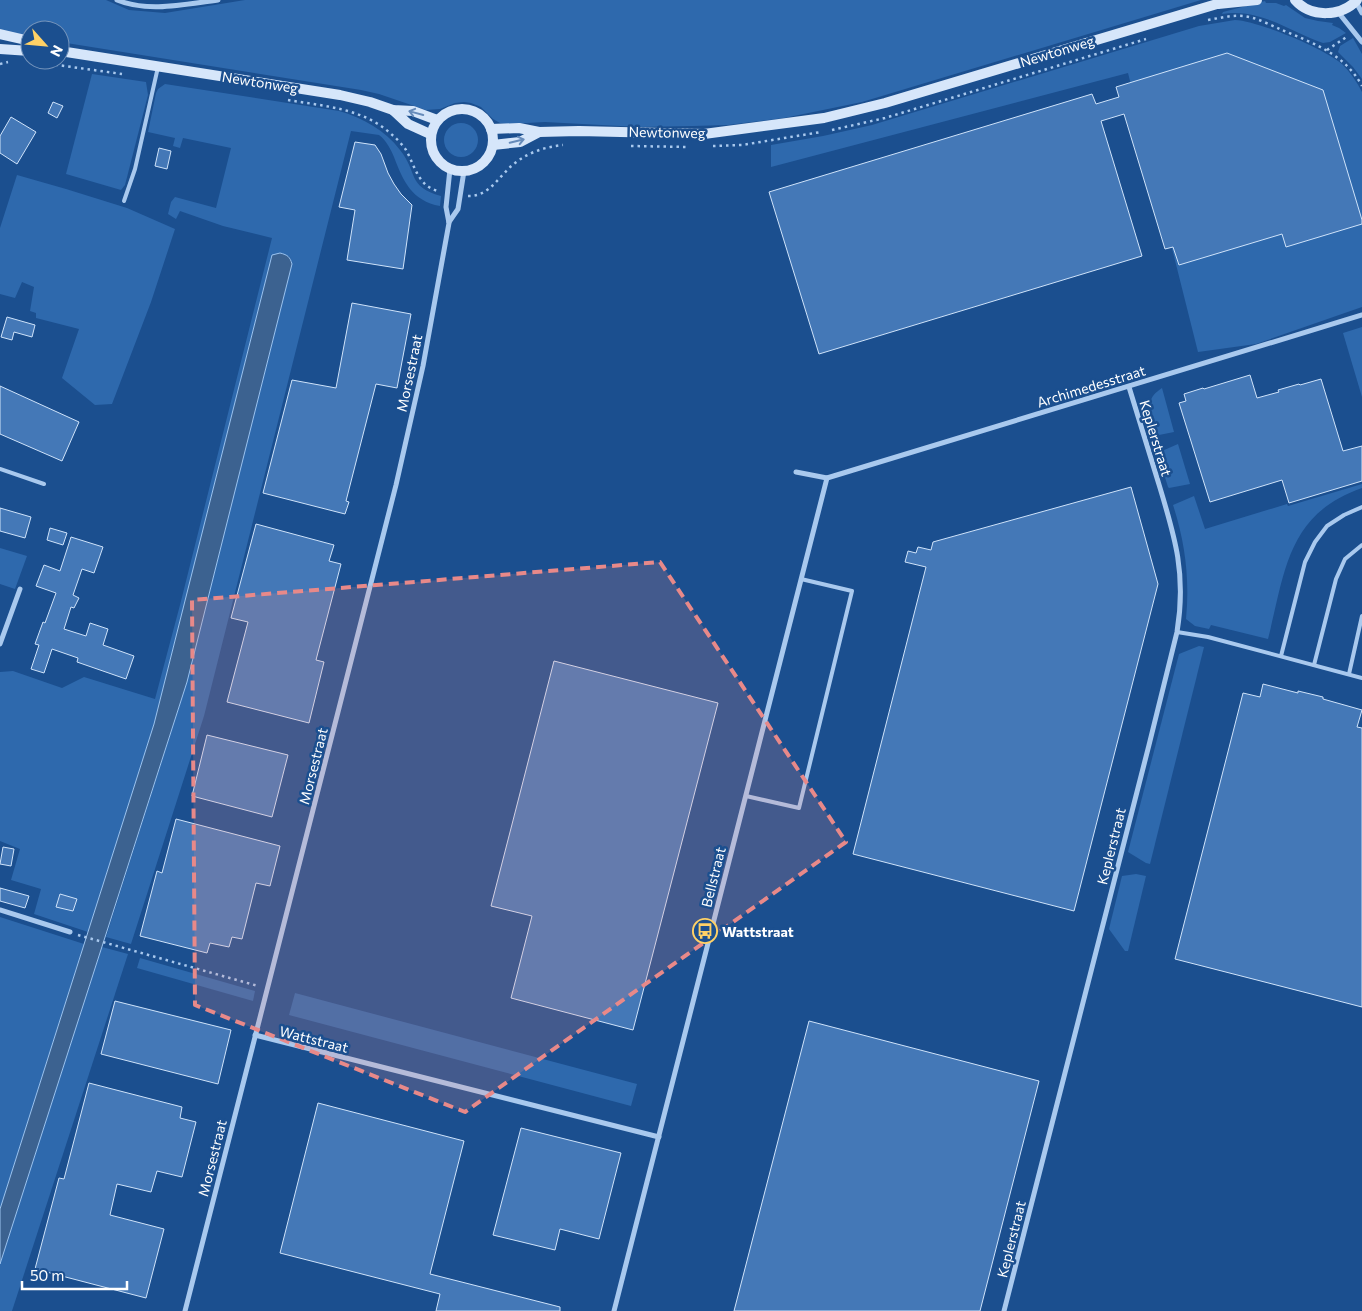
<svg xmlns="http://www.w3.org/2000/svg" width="1362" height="1311" font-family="Commissioner,sans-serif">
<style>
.green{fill:#2e69ad}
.water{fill:#3c6290;stroke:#9cc4f0}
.building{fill:#4478b7;stroke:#cfe3fa}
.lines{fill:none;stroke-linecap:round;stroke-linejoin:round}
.path{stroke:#a9c9ee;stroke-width:2.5;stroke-dasharray:2.5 4;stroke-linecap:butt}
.service{stroke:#a9c9ee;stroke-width:4}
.minor{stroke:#a9c9ee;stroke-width:5}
.secondary{stroke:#d6e6fa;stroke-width:10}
.oneway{stroke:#668bba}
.marked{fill:#e88989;fill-opacity:0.2;stroke:#e88989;stroke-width:4;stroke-dasharray:10 6;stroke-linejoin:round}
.labels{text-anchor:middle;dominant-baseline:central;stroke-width:5;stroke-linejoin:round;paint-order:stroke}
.street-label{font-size:14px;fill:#fff;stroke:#1b4f8f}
.poi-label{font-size:14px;font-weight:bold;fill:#fff;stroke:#1b4f8f;text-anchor:start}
</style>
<rect width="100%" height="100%" fill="#1b4f8f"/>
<g class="green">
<path d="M0 0H106L129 10 165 13 245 0H1201L862 102 784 118 728 125 693 126 639 127 545 122 507 124 500 123 493 119 481 107 471 103 464 102 455 103 440 109 426 110 379 94 361 90 60 42V30H30V37L0 31Z"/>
<path d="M1265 1 1266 3H1276L1284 6 1286 5 1305 18 1318 21 1333 23 1332 25 1339 28 1346 33 1330 42 1323 43C1289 31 1260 8 1222 14L1223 12Z"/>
<path d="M1235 20C1258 21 1324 48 1342 64 1350 72 1357 82 1362 92V307L1256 344 1198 352 1128 73 771 167V145L823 136 872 125 1199 26Z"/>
<path d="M1353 38 1362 54V79L1353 67 1338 52 1340 46Z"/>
<path d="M92 74 146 82 148 95 125 185 121 190 66 174Z"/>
<path d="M165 84 339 111C363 118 385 130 400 150 418 172 407 187 441 196L440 206C412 201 403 181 394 157 391 150 386 140 379 135L351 131 204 716 131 944 106 937 187 682 292 264 290 257 272 255 154 724 88 932 34 914 41 889 11 880 20 849 0 841V672L13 671 62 688 84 677 155 699 180 605 272 238 223 226 180 211 176 219 168 214 171 202 175 197 216 208 231 148 183 138 180 148 173 146 175 138 148 132 156 93 158 89Z"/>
<circle cx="461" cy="140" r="17"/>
<path d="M17 175 66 189 127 208 175 229 151 302 112 404 95 405 62 378 79 329 36 318V313L30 311 34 287 22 282 15 298 0 294V228Z"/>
<path d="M1362 327V397L1343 333Z"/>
<path d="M1162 388 1174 432 1159 435 1151 434 1148 423 1151 421C1148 406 1148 397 1162 388Z"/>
<path d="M1178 444 1190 484 1169 488 1168 487 1158 455 1162 451Z"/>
<path d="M1362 484V488C1287 514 1285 572 1268 639L1211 625 1209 629 1195 626 1186 619C1190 579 1185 542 1173 505L1194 496 1205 529 1287 504 1288 506Z"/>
<path d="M0 548 27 556 15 589 0 584Z"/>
<path d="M1199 646 1204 647 1150 864 1146 863 1128 852 1179 654Z"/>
<path d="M1136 874 1146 876 1128 951H1125L1109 929 1122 876Z"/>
<path d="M0 917 84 944 0 1209Z"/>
<path d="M102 947 128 954 12 1311H0V1264Z"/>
<path d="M140 958 255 991 253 1001 137 968Z"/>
<path d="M295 993 637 1084 631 1106 289 1015Z"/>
</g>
<path class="water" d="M280 253C288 255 290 257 292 264L187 682 0 1264V1209L154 724 272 255Z"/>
<g class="building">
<path d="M1227 53 1323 90 1362 220V224L1286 247 1282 234 1179 265 1173 247 1165 249 1124 114 1101 121 1142 256 819 354 769 192 1092 94 1096 104 1119 97 1116 87Z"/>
<path d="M53 102 63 106 57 118 48 113Z"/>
<path d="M11 117 36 132 17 164 0 153V136Z"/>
<path d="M355 142 375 145 381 154 388 173 394 184 401 194 412 205 403 269 347 260 355 210 339 207Z"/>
<path d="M159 148 171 151 167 169 155 166Z"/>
<path d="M352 303 411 314 397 388 376 384 346 501 349 502 345 514 263 493 292 380 336 388Z"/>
<path d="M7 317 35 325 32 337 14 332 12 340 1 337Z"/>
<path d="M1250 375 1257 398 1279 392 1278 390 1299 384 1300 385 1321 379 1343 451 1362 446V481L1289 503 1282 480 1210 502 1179 403 1186 401 1184 394 1203 388 1204 389Z"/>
<path d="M0 386 79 422 62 461 0 434Z"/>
<path d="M1131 487 1158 584 1074 911 853 854 926 567 905 562 908 551 916 553 918 547 931 550 933 542Z"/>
<path d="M0 508 31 517 25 538 0 531Z"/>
<path d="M256 524 334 545 329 561 341 564 316 660 324 662 309 723 227 702 248 622 231 618Z"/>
<path d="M50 528 67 533 63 545 47 540Z"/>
<path d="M71 537 103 547 94 573 82 569 73 595 79 598 74 608 71 607 64 629 86 636 90 623 108 629 103 645 134 656 126 679 77 662 78 658 52 649 44 673 31 669 39 645 35 644 43 622 45 623 56 593 36 586 44 565 60 571Z"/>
<path d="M554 661 718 703 633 1030 511 998 532 916 491 906Z"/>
<path d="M1263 684 1298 693V691L1323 697V699L1362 710 1357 727 1362 728V1007L1175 959 1243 693 1260 697Z"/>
<path d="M207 735 288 755 272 817 192 796Z"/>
<path d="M176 819 280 846 270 886 256 883 242 939 232 937 229 947 210 943 207 953 140 936 157 871 162 873Z"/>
<path d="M3 847 14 849 11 866 0 864Z"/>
<path d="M0 888 29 896 25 908 0 901Z"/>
<path d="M60 894 77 899 73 911 56 907Z"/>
<path d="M115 1001 231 1030 218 1084 101 1054Z"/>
<path d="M809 1021 1039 1081 980 1311H734Z"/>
<path d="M89 1083 182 1107 180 1118 196 1122 182 1177 157 1171 151 1192 117 1184 110 1215 164 1229 146 1298 35 1269 59 1178 64 1179Z"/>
<path d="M318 1103 464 1141 430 1274 560 1307V1311H436L440 1294 280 1253Z"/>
<path d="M521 1128 621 1153 599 1239 560 1229 555 1250 493 1235Z"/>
</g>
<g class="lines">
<g class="path">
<path d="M1208 20C1220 18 1231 15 1243 16 1256 17 1270 25 1282 30 1313 43 1345 54 1362 86"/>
<path d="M1327 50 1348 36"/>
<path d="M36 62 122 74"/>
<path d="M0 64 8 62"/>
<path d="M288 100C323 106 362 108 390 133 396 138 402 144 406 150 415 166 418 186 438 191"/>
<path d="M832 130 885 118 1146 39"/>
<path d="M631 146 688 147"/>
<path d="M713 146 742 145 821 132"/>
<path d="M468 196C490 197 499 175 515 163 529 152 545 147 563 145"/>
<path d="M78 935 258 986"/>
</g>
<g class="service">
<path d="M124 201 135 169 158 67"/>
<path d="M0 469 44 484"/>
<path d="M1177 632 1208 637 1362 678"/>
<path d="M1281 656 1305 562 1315 542 1327 526 1344 515 1362 507"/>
<path d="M1314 665 1336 579 1345 559 1362 545"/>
<path d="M1349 674 1362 616"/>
<path d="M746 796 799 808 852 591 801 579"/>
</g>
<g class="minor">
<path d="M117 0C148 13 186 4 218 0"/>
<path d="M1356 2 1362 13"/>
<path d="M1338 12 1362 42"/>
<path d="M449 222 458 209 464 171"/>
<path d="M796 472 827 478 1362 315"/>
<path d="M0 644 20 589"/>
<path d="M0 910 70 932"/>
<path d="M255 1035 659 1137"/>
<path d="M185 1311 396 485 423 366 449 223 446 207 450 169"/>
<path d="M614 1311 827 478"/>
<path d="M1004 1311 1149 745 1177 632C1187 572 1174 534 1157 478 1148 448 1138 417 1129 387"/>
</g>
<g class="secondary">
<path d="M1295 0C1311 18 1341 17 1357 0"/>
<path d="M1218 4 1257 0"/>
<path d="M0 34 30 41"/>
<path d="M0 49 30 51"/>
<path d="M60 51 340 95 370 102 393 110 413 111 437 120"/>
<circle cx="462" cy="140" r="31"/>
<path d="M393 110 408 124 430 134"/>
<path d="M491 129 519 128 539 132 579 131 704 134 824 118 885 103 1217 4 1225 0"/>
<path d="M493 145 520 142 539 132"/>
</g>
</g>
<defs><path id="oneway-shaft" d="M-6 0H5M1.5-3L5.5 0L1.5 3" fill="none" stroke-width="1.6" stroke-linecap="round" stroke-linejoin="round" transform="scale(1.25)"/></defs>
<g class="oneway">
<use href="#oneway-shaft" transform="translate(416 113) rotate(-165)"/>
<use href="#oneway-shaft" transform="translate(517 141) rotate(-14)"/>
</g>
<path class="marked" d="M660 562 846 842 465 1112 195 1005 192 600Z"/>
<defs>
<symbol id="bus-ring" viewBox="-11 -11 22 22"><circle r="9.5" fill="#1b4f8f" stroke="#ffd166" stroke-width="1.5"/><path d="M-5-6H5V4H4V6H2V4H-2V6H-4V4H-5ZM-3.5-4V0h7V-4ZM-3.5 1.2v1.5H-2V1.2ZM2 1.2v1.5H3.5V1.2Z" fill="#ffd166"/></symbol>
</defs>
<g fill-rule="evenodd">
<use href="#bus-ring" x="691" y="917" width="28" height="28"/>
</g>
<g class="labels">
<g class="street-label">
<text transform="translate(1057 51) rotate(-17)">Newtonweg</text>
<text transform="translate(260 82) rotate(9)">Newtonweg</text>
<text transform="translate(667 132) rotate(1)">Newtonweg</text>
<text transform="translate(409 373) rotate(-78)">Morsestraat</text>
<text transform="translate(1091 386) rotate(-17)">Archimedesstraat</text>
<text transform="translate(1156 438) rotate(73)">Keplerstraat</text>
<text transform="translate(313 766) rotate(-76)">Morsestraat</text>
<text transform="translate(1111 846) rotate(-76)">Keplerstraat</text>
<text transform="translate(713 877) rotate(-76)">Bellstraat</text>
<text transform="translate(314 1039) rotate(14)">Wattstraat</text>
<text transform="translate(212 1158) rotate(-76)">Morsestraat</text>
<text transform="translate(1011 1239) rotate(-76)">Keplerstraat</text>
</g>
<g class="poi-label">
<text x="722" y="931">Wattstraat</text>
</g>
</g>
<g transform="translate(45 45) rotate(117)"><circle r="24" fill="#1b4f8f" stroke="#7695bc"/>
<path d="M0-4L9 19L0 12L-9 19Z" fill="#ffd166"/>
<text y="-8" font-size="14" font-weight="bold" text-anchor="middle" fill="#ffffff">N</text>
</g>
<path d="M22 1281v8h105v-8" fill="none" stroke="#ffffff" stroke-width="2.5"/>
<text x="30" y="1281" font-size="15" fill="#ffffff" stroke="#1b4f8f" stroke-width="4" paint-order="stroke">50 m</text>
</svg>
